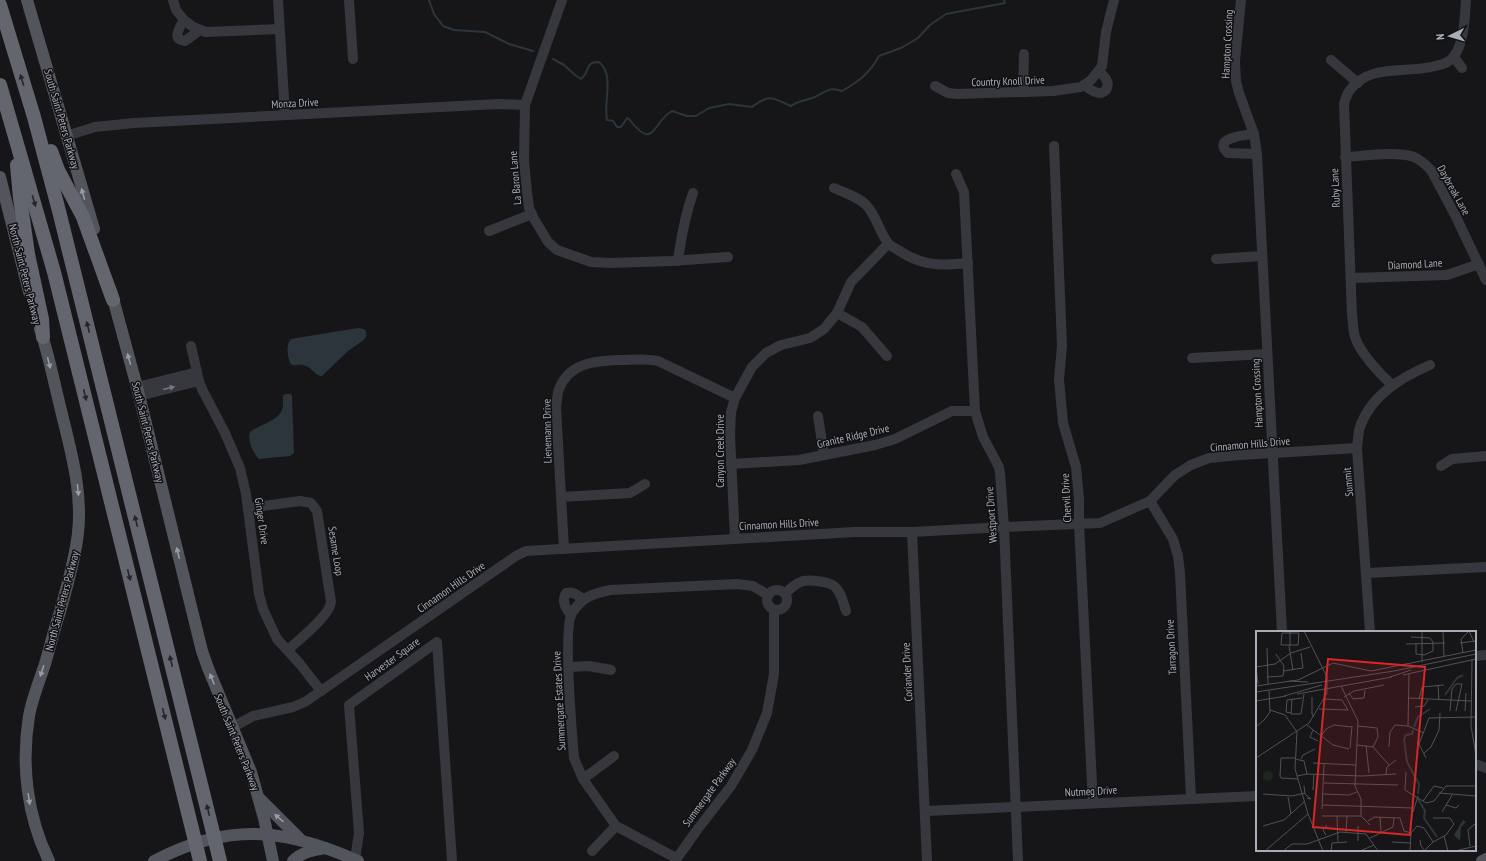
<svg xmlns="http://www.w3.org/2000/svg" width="1486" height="861" font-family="'PT Sans Narrow',sans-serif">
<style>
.water{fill:#2c353c}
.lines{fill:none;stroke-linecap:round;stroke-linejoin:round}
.stream{stroke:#2c353c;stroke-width:2}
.minor{stroke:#37383d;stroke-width:10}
.major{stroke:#53555c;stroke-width:12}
.highway{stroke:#63666e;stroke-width:14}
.oneway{fill:#26262a}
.oneway2{fill:#979ba6}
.oneway3{fill:#757881}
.labels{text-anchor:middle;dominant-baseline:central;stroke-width:3;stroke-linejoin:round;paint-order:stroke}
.street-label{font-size:11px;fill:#a8adb8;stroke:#111113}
.inset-river{fill:none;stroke:#2c353c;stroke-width:2}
.inset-road{fill:none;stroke:#505258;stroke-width:1}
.view{fill:#d62828;fill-opacity:0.15;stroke:#d62828;stroke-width:2}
.inset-edge{fill:none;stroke:#a8adb8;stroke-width:2}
</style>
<rect width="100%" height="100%" fill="#161618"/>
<g class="water">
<path d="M358 328 364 329C367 332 367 335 365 339L348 351 322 376C315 376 312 368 306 366 301 364 297 365 292 365L290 363C288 356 285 345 291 339Z"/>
<path d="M285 394H291L292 397 294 453 290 456 259 459C253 454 247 439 250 432 260 424 281 421 283 406 283 403 283 400 283 396Z"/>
</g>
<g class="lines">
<g class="stream">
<path d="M429 0 434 14 443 26 454 30 485 32 509 44 533 51"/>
<path d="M553 59 564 65 575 75 581 79C591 71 584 62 599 62 615 75 603 102 607 120L613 121 617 127H621L627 118 629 119C655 152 651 123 672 111L687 116H696L709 108 729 104 752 107C771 93 772 98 791 106 798 100 806 101 815 97 826 92 829 86 842 91 858 82 870 73 879 56L901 48 918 38 930 25 946 14 1005 3 1004 0"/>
</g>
<g class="minor">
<path d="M173 0 176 10 184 20 193 27 206 32 279 29"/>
<path d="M278 0 285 115"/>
<path d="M349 0 353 59"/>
<path d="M562 0 525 105 524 161 527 192 529 208 533 217 548 242 557 250 591 262 610 263 671 261 728 257"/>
<path d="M1241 0 1235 61 1236 81 1239 93 1254 134 1257 154 1282 632"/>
<path d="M184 20C180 27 171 39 185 41L200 30"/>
<path d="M1454 57 1462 68"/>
<path d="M1331 60 1358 83"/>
<path d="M1084 85C1088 88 1095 94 1101 93 1103 93 1104 91 1106 90 1111 82 1104 76 1099 71"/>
<path d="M935 86 948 93 957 94 1053 91 1081 87 1091 80 1102 66 1106 32 1114 0"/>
<path d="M1023 92 1024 54"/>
<path d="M1254 134C1245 135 1211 138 1228 153L1257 154"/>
<path d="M66 136 95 127 134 123 498 104 525 105"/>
<path d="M1054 146 1062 346 1059 379 1063 423 1076 467 1079 499V524L1093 803"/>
<path d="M1345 157C1364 156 1397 151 1414 157 1421 160 1426 165 1431 170L1456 217 1486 280"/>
<path d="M956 174 964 192 975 411 983 437 999 467 1000 473 1004 527 1018 861"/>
<path d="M834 188C845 193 859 197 867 206 877 217 879 232 888 243 890 246 895 248 898 250 922 266 940 266 968 263"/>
<path d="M489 231 532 214"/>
<path d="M1216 259 1262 256"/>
<path d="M678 261C681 237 685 216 693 193"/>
<path d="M1352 278 1447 275 1479 264"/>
<path d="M837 313 862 327 887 356"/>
<path d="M191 346 199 381 202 389 225 433 240 468 246 494 259 594 263 609 277 639 300 664 321 691"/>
<path d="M1192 358 1267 354"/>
<path d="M1392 385C1380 374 1360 353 1355 337 1353 331 1353 322 1352 315L1344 104C1345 100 1347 94 1350 90 1370 63 1406 74 1435 66 1442 65 1450 62 1454 56 1464 44 1465 16 1466 0"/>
<path d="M137 387 197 372"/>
<path d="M139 396 199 381"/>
<path d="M818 416 824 455"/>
<path d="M731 464 799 460 875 445 895 439 952 411H975"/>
<path d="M1441 466 1452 459 1486 456"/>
<path d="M562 497 630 493 645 484"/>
<path d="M1150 501 1173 539 1178 556 1180 573 1191 798"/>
<path d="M248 508 300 501 311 503 317 511 331 602C330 616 298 640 288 650"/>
<path d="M912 532 927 861"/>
<path d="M735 539 730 435 731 412 735 398 752 367 766 353 781 345 810 338 824 329 837 313 851 282 888 244"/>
<path d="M564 549 556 407C557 402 557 394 559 389 569 363 594 361 618 360 632 360 645 358 658 361L735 398"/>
<path d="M1367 573 1486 567"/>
<circle cx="777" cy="600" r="10"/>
<path d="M785 594C789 589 797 583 803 581 811 580 827 581 834 586 841 591 843 602 846 611"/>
<path d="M571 615C566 608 561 602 566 593 573 591 577 595 583 599"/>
<path d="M1370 632 1357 448C1358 441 1358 433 1360 427 1371 395 1402 377 1430 365"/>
<path d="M1475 656 1486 655"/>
<path d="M569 667 589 666 611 670"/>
<path d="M233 727 253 716 293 707 305 702 516 556 526 551 855 532H912L1004 527 1100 523 1150 501 1175 475 1191 465 1209 458 1240 455 1357 448"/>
<path d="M1475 764 1486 768"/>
<path d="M583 779 614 756"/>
<path d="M926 811 1257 796"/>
<path d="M592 851 616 826"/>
<path d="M676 858 616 826 583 779 574 758C572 734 563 628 572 613 582 597 592 594 610 590L737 584 753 586 768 595"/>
<path d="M355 859 359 833 349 705 437 642 452 861"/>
<path d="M675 861 697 830 731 786 752 750 767 713 774 674V610"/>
</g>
<g class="major">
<path d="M27 0 94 229"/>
<path d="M0 177 29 292"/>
<path d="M111 291 137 387 202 651 208 668 251 772 264 818 273 861"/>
<path d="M40 329C48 352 53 378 59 402 69 445 83 488 78 533 75 560 67 586 60 612 54 629 50 647 45 664 39 682 32 699 29 716 21 765 27 816 49 861"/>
<path d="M260 799 300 839"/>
<path d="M154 861C228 822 284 828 358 861"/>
<path d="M293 861C302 852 313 850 325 848"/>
<path d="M1482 861 1486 859"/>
</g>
<g class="highway">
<path d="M0 5 34 117 59 211 220 861"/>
<path d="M0 85 54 272 200 861"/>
<path d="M51 151 58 170 83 217 113 300"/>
<path d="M17 165 20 198 28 254 42 319 43 337"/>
</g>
</g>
<defs><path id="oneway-solid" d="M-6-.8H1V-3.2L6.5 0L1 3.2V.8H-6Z"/></defs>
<g class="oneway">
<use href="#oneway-solid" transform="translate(22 80) rotate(-107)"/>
<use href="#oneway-solid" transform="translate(34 201) rotate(74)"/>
<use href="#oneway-solid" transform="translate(88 327) rotate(-104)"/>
<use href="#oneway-solid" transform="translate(85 395) rotate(76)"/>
<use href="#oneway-solid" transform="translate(136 521) rotate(-104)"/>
<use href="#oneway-solid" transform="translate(129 575) rotate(76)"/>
<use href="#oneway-solid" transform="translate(171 661) rotate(-104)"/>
<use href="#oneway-solid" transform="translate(164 714) rotate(76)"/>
<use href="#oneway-solid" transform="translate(208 810) rotate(-104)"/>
</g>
<g class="oneway2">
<use href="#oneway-solid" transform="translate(83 194) rotate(-106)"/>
<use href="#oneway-solid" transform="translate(129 359) rotate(-106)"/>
<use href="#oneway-solid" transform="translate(49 363) rotate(76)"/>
<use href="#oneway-solid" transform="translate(78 490) rotate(84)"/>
<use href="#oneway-solid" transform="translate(178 553) rotate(-104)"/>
<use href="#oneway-solid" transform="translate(42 671) rotate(109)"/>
<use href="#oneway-solid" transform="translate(212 679) rotate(-112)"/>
<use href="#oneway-solid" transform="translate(29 799) rotate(81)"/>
<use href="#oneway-solid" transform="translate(279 818) rotate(-139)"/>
</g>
<use class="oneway3" href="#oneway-solid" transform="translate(169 388) rotate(-14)"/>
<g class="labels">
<g class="street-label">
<text transform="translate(1227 44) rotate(-87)">Hampton Crossing</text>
<text transform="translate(1008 81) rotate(-2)">Country Knoll Drive</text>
<text transform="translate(295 103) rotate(-3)">Monza Drive</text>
<text transform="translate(62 119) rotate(74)">South Saint Peters Parkway</text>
<text transform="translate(515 178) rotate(-95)">La Baron Lane</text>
<text transform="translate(1335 188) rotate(-93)">Ruby Lane</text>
<text transform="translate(1454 190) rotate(61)">Daybreak Lane</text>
<text transform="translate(1415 264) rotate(-3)">Diamond Lane</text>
<text transform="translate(25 274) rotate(76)">North Saint Peters Parkway</text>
<text transform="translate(1257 393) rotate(-93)">Hampton Crossing</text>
<text transform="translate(547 431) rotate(-91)">Lienemann Drive</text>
<text transform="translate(148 432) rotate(76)">South Saint Peters Parkway</text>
<text transform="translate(853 436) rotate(-13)">Granite Ridge Drive</text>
<text transform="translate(1250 444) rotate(-5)">Cinnamon Hills Drive</text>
<text transform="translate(720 451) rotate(-90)">Canyon Creek Drive</text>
<text transform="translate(1348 482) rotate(-95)">Summit</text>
<text transform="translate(1066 498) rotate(-93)">Chervil Drive</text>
<text transform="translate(991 515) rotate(-94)">Westport Drive</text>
<text transform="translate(262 521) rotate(82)">Ginger Drive</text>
<text transform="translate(779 524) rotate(-3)">Cinnamon Hills Drive</text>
<text transform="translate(336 551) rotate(81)">Sesame Loop</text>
<text transform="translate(451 587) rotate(-35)">Cinnamon Hills Drive</text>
<text transform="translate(62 601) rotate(-75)">North Saint Peters Parkway</text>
<text transform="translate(1171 647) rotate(-93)">Tarragon Drive</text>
<text transform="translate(392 659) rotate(-36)">Harvester Square</text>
<text transform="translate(907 672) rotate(-93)">Coriander Drive</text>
<text transform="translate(559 701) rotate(-93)">Summergate Estates Drive</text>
<text transform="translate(237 742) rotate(68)">South Saint Peters Parkway</text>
<text transform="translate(1091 791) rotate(-3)">Nutmeg Drive</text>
<text transform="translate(709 792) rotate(-54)">Summergate Parkway</text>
</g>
</g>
<g transform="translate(1256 631)">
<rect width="220" height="220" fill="#161618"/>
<path d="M7 145a5 5 0 1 1 10 0a5 5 0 1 1-10 0Z" fill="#1e261f"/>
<path d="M207 189 210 191 205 196 204 210 198 204Z" fill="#2c353c"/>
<path class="inset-river" d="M189 64 201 47 207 44M158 96 162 86 174 78M157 99 156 103 150 104 148 108 151 131 163 153 162 163M162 168 169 180 168 187 181 206"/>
<path class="inset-road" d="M166 0V31M187 0 188 26M213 0 218 11M26 2H43L42 14H25ZM155 6 174 7 177 11V20L168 24 160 23V13M204 12 220 10M150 13 189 12M33 15 37 39M34 15V1M11 17 12 53M207 22 205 8 213 0M20 23 28 35 27 45M216 28 215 95 220 124M0 36 19 33 35 22 54 16M0 36 2 53M27 40 47 37 45 22M147 44 220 28M11 46 27 45M134 46 155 39M33 50 52 51M182 54 183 69M0 55 42 49 77 32 115 40 220 19M85 55 102 90 99 155 105 168V185M0 61 138 40 220 23M93 62 97 68 108 67 109 59M41 63 136 46M28 65 66 54M56 66V83L58 86M88 66 98 60 128 54M153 67 215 70M36 68 35 83H45L48 63M163 68 166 56 188 54M0 70 30 65M159 76 168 75 172 69M63 78 92 79 86 69 69 68M14 79 29 84 41 101M194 80 196 58 200 53H206L200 80M209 80 210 62M35 82 30 81 31 69 46 67M51 94 77 114 93 118M102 95 121 97 122 106 117 116M152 95 153 43M0 96 9 88 14 81 13 59M57 99 54 106 62 110M41 101 39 138 52 183 67 220M66 104 70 98 78 94 96 96M101 114 117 116 133 134M110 114 113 142M133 116 134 101 139 94 152 95 168 102M94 117 96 95M168 122 175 116 183 99 184 82M0 127 53 92 71 62V46L48 0M39 127H25L24 145 25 147 42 148M170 127 163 113 173 87 220 86M39 128 48 130 51 143M45 128 47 124 59 118M57 132 100 134M150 141 149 159 170 172 178 170 190 155H220M130 143 131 136 140 129M41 145 51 143 106 145 140 143M68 152 142 154M48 155 49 163 55 168 51 167M57 159 58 143M183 162 220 165M7 163 36 165 49 162M67 163 93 164 101 161M32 166 35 183M167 170 178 155 187 157M67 174 157 177M190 174 200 177 203 174M66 178 68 133M157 181 162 165M186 181 196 164M66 185H105L114 194M81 185 82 211M124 186 125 201M112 190 118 186 144 187 148 200 155 202M7 195 28 189 48 171M90 201 91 185M70 204 67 199 71 194M188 205 192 220M114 207 137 196 138 187M164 209 165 215 169 220M102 210V195M136 211 155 212M214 215 212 199 220 192M9 220 52 183M27 220 36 213H51L84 201 110 203 122 220M75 220 76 212 91 211M104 220 118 214M154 220 155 202 161 195 168 197 177 211M168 220 177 211 190 204 198 193 194 187H177M199 220 220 215"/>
<path class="view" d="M72 28 169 36 154 204 57 196Z"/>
<rect width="220" height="220" class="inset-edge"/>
</g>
<g transform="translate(1450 36) rotate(265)" stroke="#111113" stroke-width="3" paint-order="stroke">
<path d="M0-3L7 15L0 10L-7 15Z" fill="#a8adb8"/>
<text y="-6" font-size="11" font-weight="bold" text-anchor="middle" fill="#a8adb8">N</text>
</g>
</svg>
